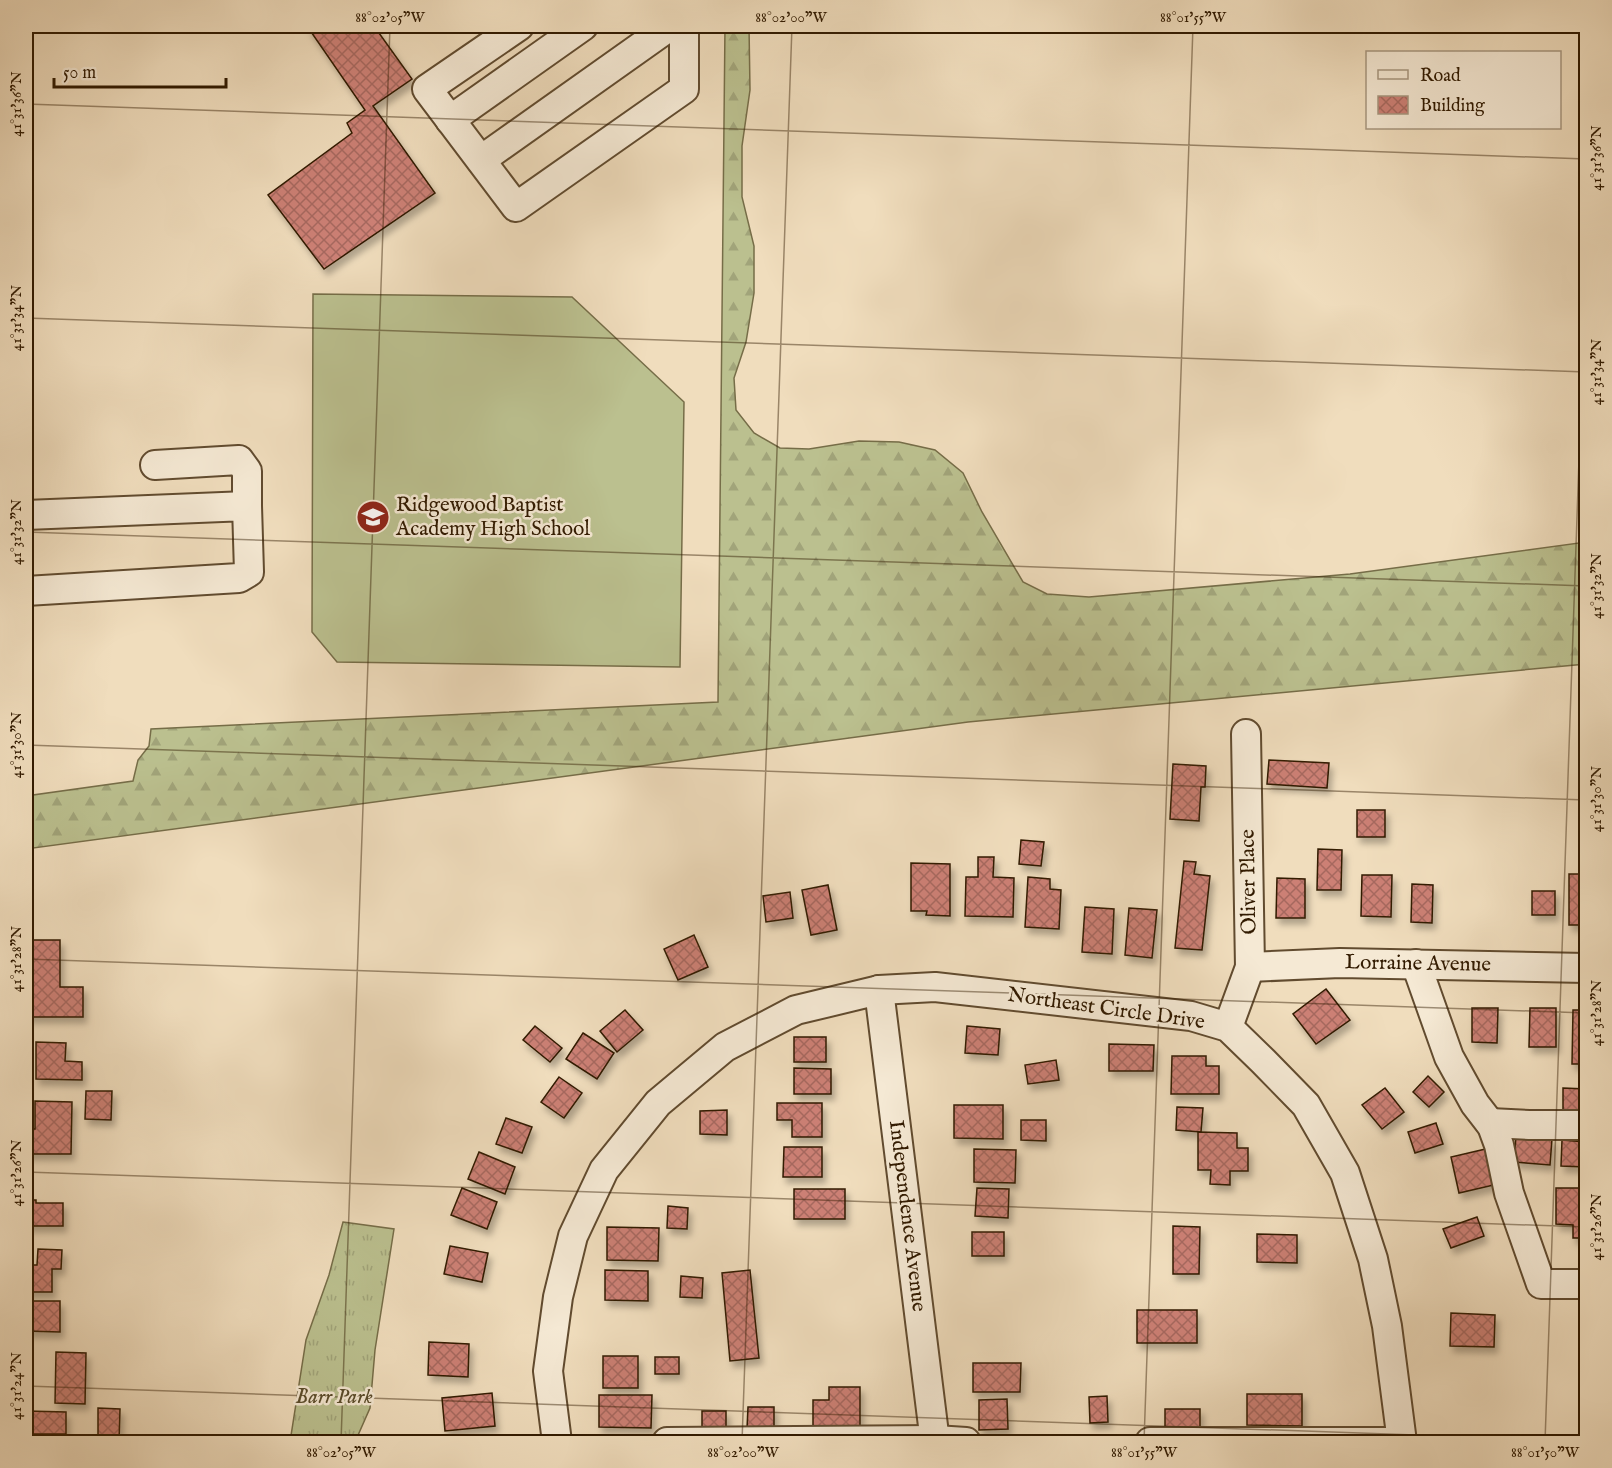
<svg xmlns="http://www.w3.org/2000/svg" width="1612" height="1468" font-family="'IM FELL English',serif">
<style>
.grass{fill:url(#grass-tufts);stroke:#766d48;stroke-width:1.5}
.forest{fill:url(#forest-firs);stroke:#766d48;stroke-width:1.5}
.garden{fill:#bbc08f;stroke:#766d48;stroke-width:1.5}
.building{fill:url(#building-cross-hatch);stroke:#311a00;stroke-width:1.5;filter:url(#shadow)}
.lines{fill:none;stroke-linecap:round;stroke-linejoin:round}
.minor-casing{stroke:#614b2f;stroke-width:32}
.minor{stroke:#f5e9d4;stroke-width:28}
.ticks{fill:none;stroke:#311a00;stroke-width:1.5;stroke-opacity:0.45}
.labels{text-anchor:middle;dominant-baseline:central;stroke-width:5;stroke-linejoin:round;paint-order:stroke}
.poi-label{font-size:21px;fill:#311a00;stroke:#f5e9d4;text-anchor:start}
.street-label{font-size:21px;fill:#311a00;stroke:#f5e9d4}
.park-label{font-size:21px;font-style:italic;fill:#5a4c2b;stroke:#f5e9d4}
.neatline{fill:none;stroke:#311a00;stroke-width:2}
.ticks-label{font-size:15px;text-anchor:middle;fill:#311a00}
</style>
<defs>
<pattern id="grass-tufts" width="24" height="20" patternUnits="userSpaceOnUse" patternTransform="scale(1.5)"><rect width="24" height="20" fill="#bbc08f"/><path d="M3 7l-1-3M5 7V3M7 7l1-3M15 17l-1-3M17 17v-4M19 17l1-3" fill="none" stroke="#a1a47a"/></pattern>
<pattern id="forest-firs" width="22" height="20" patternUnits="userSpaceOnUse" patternTransform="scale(1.5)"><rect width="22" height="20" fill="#bbc08f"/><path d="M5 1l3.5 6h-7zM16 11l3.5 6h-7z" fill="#a1a47a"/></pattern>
<pattern id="building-cross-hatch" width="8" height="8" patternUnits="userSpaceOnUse" patternTransform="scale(1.5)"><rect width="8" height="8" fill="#cc8075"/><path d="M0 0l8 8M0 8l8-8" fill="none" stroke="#a6685e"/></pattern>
<filter id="shadow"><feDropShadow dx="3.5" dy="6" stdDeviation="3" flood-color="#0004"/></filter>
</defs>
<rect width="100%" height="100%" fill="#f0ddbd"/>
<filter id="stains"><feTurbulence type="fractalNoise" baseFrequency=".00333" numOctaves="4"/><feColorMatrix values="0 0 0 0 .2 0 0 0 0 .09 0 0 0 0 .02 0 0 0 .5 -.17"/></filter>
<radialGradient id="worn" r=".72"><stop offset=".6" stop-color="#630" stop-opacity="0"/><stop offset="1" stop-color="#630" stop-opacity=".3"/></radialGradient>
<path class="grass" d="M343 1222 394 1229 375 1350 370 1408 355 1442H290L306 1340 329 1275Z"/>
<path class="forest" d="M725 26H749L750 90 742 146V197L754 246V293L746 342 734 378 736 410 754 433 780 448 809 449 859 441 899 442 935 450 963 473 982 512 1023 582 1047 594 1089 597 1350 574 1586 542V664L968 722 26 849V796L133 781 138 760 149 746 151 729 718 702Z"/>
<path class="garden" d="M313 294 572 297 684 402 680 667 337 662 312 632Z"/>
<g class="building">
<path d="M307 26H374L412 79 373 106 435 193 324 269 268 195 352 133 347 123 365 110Z"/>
<path d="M1269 760 1329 763 1327 788 1267 784Z"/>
<path d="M1173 764 1206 766 1205 787H1201L1199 821 1170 819Z"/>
<rect x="1357" y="810" width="28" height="27"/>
<path d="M1021 840 1044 842 1041 866 1019 864Z"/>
<path d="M1318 849 1342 850 1341 890H1317Z"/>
<path d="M978 857H994L993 877 1014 878 1013 917 965 916 966 877H978Z"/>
<path d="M1184 861 1196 862 1194 874 1210 876 1202 950 1175 948Z"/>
<path d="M911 863 950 864V916L926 915 927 911H911Z"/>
<rect x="1569" y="874" width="17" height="51"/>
<path d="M1362 875H1392L1391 917 1361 916Z"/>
<path d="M1028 877 1050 879V889L1061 890 1059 929 1025 927Z"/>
<path d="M1277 878 1305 879V918H1276Z"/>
<path d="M1412 884 1433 885 1432 923 1411 922Z"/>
<path d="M828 885 837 930 811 935 802 890Z"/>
<rect x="1532" y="891" width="23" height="24"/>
<path d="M790 892 793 918 766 922 763 896Z"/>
<path d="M1085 907 1114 909 1112 954 1082 952Z"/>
<path d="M1129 908 1157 910 1152 958 1125 955Z"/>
<path d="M694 935 708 967 678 980 664 949Z"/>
<path d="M26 940H60V987H83V1017H26Z"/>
<path d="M1326 989 1350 1020 1316 1044 1293 1014Z"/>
<path d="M1472 1008H1498L1497 1043 1472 1042Z"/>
<path d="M1530 1008H1556V1047H1529Z"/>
<path d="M625 1010 643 1030 617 1052 600 1031Z"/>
<path d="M1573 1010H1586V1064H1572Z"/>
<path d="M535 1026 562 1048 550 1062 523 1040Z"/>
<path d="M967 1026 1000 1029 998 1055 965 1053Z"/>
<path d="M583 1033 614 1053 597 1079 566 1059Z"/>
<rect x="794" y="1037" width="32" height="25"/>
<path d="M36 1042 66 1043 65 1061 82 1062V1080L36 1079Z"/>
<path d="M1109 1044 1154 1045 1153 1071H1109Z"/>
<path d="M1172 1056H1206V1066H1219V1094H1171Z"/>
<path d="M1056 1060 1059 1080 1028 1084 1025 1065Z"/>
<path d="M794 1068 831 1069V1094H794Z"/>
<path d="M1428 1076 1444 1092 1429 1107 1413 1092Z"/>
<path d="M559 1077 582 1093 564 1118 541 1102Z"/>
<path d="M1385 1088 1404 1112 1382 1129 1362 1105Z"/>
<path d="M1563 1088 1586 1089V1114H1563Z"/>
<path d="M86 1091H112L111 1120 85 1119Z"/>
<path d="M35 1101 72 1102 71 1154H26V1129H35Z"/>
<path d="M777 1103H822V1137H792V1120H777Z"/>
<path d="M954 1105H1003V1139L954 1138Z"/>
<path d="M1177 1107 1203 1108 1201 1132 1176 1130Z"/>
<path d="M727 1110V1135L700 1134V1111Z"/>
<path d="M506 1118 532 1127 522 1153 496 1144Z"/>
<path d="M1021 1120H1046V1141L1021 1140Z"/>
<path d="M1436 1123 1443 1144 1415 1153 1408 1132Z"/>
<path d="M1198 1132 1237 1133V1148H1248V1171H1230V1185L1210 1184 1211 1170H1198Z"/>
<path d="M1516 1136 1552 1139 1550 1165 1514 1162Z"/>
<path d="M1562 1140 1586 1142V1167L1561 1166Z"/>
<path d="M784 1147H822V1177H783Z"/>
<path d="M1490 1148 1498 1184 1459 1193 1451 1157Z"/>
<path d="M974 1149 1016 1150 1015 1183 974 1182Z"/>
<path d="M479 1152 515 1167 505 1194 468 1179Z"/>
<path d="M462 1188 497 1202 487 1229 451 1215Z"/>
<path d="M977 1188 1009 1189 1008 1218 975 1216Z"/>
<path d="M1556 1188H1586V1238H1573V1225L1556 1224Z"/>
<rect x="794" y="1189" width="51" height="30"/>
<path d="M26 1200H36V1203H63V1226H26Z"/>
<path d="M668 1206 688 1208 687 1229 667 1228Z"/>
<path d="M1477 1217 1484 1236 1451 1248 1443 1229Z"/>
<path d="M1173 1226 1200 1227 1199 1274H1173Z"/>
<path d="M607 1227 659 1228 658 1261 607 1260Z"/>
<rect x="972" y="1232" width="32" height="24"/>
<path d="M1257 1234 1297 1235V1263L1257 1262Z"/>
<path d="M450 1246 488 1253 482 1282 444 1274Z"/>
<path d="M38 1249 62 1250 61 1269H52V1292H26V1265H37Z"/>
<path d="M605 1270 648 1271V1301L605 1300Z"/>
<path d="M750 1270 759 1358 730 1361 722 1273Z"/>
<path d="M681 1276 703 1278 702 1298 680 1297Z"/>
<path d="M26 1301H60V1332L26 1331Z"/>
<rect x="1137" y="1310" width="60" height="33"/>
<path d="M1451 1313 1495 1315 1494 1347 1450 1346Z"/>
<path d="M429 1342 469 1344 468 1377 428 1375Z"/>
<path d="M1584 1348H1586V1378H1583Z"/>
<path d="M56 1352 86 1353 85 1404 55 1403Z"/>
<rect x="603" y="1356" width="35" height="32"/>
<rect x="655" y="1357" width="24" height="17"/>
<path d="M973 1363H1021L1020 1392H973Z"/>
<path d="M829 1387H860V1431L813 1430V1400H829Z"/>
<path d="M492 1393 495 1426 445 1431 442 1398Z"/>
<path d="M1247 1394H1302V1426L1247 1425Z"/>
<path d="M599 1395H652L651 1428 599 1427Z"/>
<path d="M1107 1396 1108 1422 1090 1423 1089 1397Z"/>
<path d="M1007 1399 1008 1429 979 1430V1400Z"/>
<path d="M748 1407H774V1429H747Z"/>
<path d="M98 1408 120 1409 119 1442H98Z"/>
<path d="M1165 1409H1200V1435L1165 1434Z"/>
<path d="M26 1411 66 1412V1434H26Z"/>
<rect x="702" y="1411" width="24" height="22"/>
</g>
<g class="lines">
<defs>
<g id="minor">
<path d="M519 26 427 89 516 207 684 89V26"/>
<path d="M450 120 583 26"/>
<path d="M481 160 670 26"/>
<path d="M155 465 239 460 247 471V506"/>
<path d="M26 515 247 506 249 572 239 578 26 591"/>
<path d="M1416 964 1449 1057 1475 1104 1492 1126 1499 1145 1509 1193 1541 1284H1586"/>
<path d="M1250 967 1340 963 1586 968"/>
<path d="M879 990 935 1442"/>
<path d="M1228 1027 1250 967 1246 734"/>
<path d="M1490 1123 1529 1125H1586"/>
<path d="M557 1442 548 1371 558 1297 573 1236 604 1170 658 1103 725 1047 796 1010 879 990 935 987 1191 1016 1228 1027 1263 1061 1306 1105 1345 1173 1373 1259 1387 1326 1402 1442"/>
<path d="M667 1442 935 1440 966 1442"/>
<path d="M1150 1442H1402"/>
</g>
</defs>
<use href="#minor" class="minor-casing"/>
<use href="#minor" class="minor"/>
</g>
<path class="ticks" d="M26 104 1586 159M26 318 1586 372M26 532 1586 586M26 745 1586 800M26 959 1586 1013M26 1172 1586 1227M26 1386 1586 1441M341 1442 390 26M742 1442 792 26M1144 1442 1193 26M1545 1442 1586 257"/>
<defs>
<symbol id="school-disc" viewBox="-11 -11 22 22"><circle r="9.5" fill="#8f2418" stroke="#f5e9d4"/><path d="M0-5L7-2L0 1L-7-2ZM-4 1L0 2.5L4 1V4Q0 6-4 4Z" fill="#fff"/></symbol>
</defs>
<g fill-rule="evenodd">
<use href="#school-disc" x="354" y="498" width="38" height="38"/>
</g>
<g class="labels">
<g class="poi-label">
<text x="396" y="505">Ridgewood Baptist<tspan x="396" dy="24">Academy High School</tspan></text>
</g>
<g class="street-label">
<text transform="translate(1249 882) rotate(-91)">Oliver Place</text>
<text transform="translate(1418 964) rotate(1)">Lorraine Avenue</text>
<text transform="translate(1106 1009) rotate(8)">Northeast Circle Drive</text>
<text transform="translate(907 1216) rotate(83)">Independence Avenue</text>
</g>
<g class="park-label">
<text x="334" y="1397">Barr Park</text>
</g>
</g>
<rect width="1612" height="1468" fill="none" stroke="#f0ddbd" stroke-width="66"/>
<rect x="1366" y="51" width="195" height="78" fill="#f5e9d4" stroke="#a7967f" stroke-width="1.5"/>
<rect x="1378" y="70" width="30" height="9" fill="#f5e9d4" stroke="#a7967f" stroke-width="1.5"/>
<text x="1420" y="81" font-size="18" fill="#311a00">Road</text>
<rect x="1378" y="96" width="30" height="18" fill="url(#building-cross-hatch)" stroke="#a7967f" stroke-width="1.5"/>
<text x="1420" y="111" font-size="18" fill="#311a00">Building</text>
<path d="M54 78v9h172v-9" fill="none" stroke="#311a00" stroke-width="3"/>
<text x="63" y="78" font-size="18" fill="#311a00" stroke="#f5e9d4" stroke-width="4.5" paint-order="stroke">50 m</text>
<rect x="33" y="33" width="1546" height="1402" class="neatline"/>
<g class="ticks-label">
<text x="390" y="22">88°02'05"W</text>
<text x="791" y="22">88°02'00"W</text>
<text x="1193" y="22">88°01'55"W</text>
<text transform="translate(16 104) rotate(-90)" y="5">41°31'36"N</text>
<text transform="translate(1596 158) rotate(-90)" y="5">41°31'36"N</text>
<text transform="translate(16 318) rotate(-90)" y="5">41°31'34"N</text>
<text transform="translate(1596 372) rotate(-90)" y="5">41°31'34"N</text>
<text transform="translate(16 532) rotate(-90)" y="5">41°31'32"N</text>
<text transform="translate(1596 586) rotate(-90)" y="5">41°31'32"N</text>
<text transform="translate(16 745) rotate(-90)" y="5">41°31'30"N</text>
<text transform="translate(1596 799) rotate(-90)" y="5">41°31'30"N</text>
<text transform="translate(16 959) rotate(-90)" y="5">41°31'28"N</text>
<text transform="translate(1596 1013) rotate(-90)" y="5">41°31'28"N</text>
<text transform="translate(16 1173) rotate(-90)" y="5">41°31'26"N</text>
<text transform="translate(1596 1227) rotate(-90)" y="5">41°31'26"N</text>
<text transform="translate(16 1386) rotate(-90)" y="5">41°31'24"N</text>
<text x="341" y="1457">88°02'05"W</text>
<text x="743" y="1457">88°02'00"W</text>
<text x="1144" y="1457">88°01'55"W</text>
<text x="1545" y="1457">88°01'50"W</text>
</g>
<rect width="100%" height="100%" filter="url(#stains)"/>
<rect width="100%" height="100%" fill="url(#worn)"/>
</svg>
